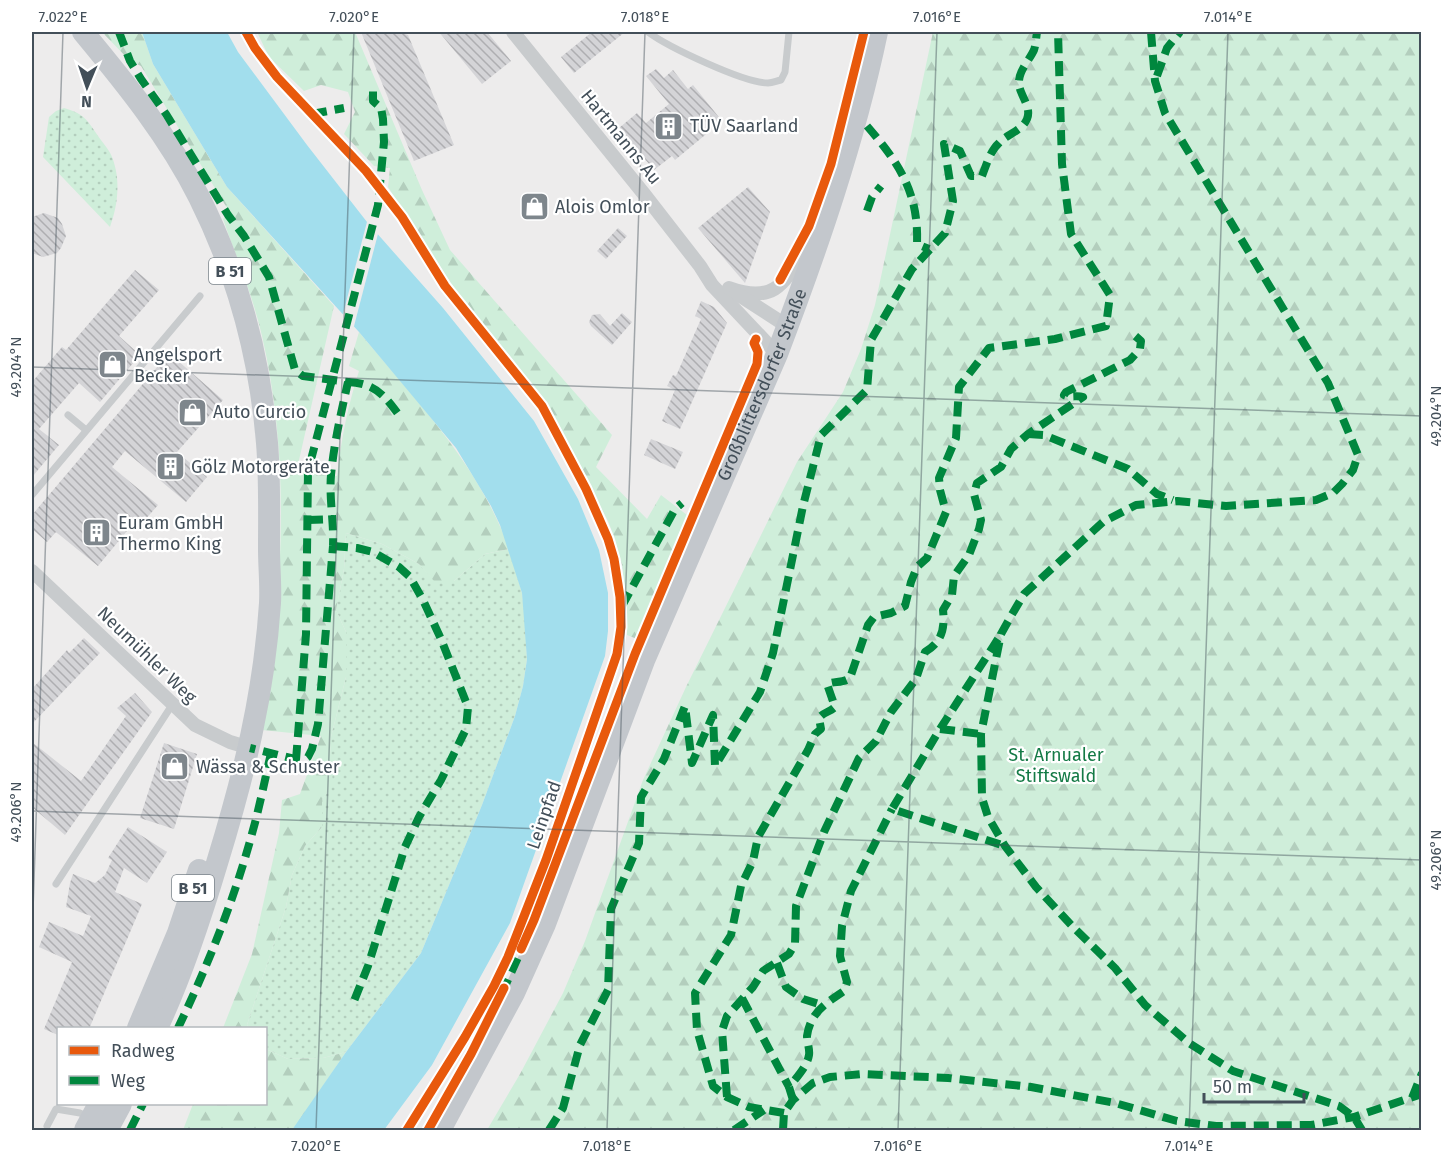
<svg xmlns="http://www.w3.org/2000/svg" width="1453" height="1162" font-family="'Fira Sans',sans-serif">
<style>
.grass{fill:url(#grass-dots)}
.forest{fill:url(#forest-firs)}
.water{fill:#a2deed}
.pier{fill:#edecec}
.building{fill:url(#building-back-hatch)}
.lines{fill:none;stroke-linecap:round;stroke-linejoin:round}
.service{stroke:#c8cbcd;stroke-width:7}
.minor{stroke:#c8cbcd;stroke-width:14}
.primary{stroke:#c3c7cc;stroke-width:22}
.quiet{stroke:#00873e;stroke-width:8;stroke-dasharray:15 8;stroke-linecap:butt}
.cycleway-casing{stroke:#fff;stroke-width:13}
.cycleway{stroke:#e8590c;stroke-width:9}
.ticks{fill:none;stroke:#434f59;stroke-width:1.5;stroke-opacity:0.45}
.labels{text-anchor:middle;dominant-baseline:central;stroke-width:4.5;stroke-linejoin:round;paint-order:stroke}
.shield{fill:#fff;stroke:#7b848b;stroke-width:1.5}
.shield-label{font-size:16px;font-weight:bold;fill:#434f59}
.poi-label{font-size:18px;fill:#434f59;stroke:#fff;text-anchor:start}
.street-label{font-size:18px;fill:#434f59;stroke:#fff}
.park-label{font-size:18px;fill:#147a46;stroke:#fff}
.neatline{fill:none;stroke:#434f59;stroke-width:2}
.ticks-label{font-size:15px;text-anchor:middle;fill:#434f59}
</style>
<defs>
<pattern id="grass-dots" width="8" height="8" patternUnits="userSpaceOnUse" patternTransform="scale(1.5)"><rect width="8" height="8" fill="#cfeeda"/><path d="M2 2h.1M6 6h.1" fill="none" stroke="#b3cebd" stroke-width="1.8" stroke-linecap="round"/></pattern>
<pattern id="forest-firs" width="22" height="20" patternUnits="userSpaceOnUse" patternTransform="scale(1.5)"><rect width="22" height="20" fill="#cfeeda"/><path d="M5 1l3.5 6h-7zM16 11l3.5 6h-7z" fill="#b3cebd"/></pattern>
<pattern id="building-back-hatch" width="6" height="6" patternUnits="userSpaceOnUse" patternTransform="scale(1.5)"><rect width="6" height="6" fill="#d4d4d7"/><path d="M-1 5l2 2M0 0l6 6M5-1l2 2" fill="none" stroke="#aeaeb1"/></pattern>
</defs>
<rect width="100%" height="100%" fill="#edecec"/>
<g class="grass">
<path d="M64 108C82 113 86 118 96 133 101 141 109 149 112 157 121 180 118 205 110 227L43 157 49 117 56 111Z"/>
<path d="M346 533 382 544 419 564 435 581H454L485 554 509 549 522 593 525 618 527 659 523 686 515 716 482 805 421 953 346 1052 323 1058 288 1059 266 1049V1028H249L247 1025 286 907 292 875 305 846 322 827V800L332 785 330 741 346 677V632L336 610 344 569Z"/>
</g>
<g class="forest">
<path d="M102 32H142L153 64 227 187 334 306 297 469 337 476C341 440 348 405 359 371L349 366 359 332C415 400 479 464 509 549L485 554 454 581H434L419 564 382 544 346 533 344 569 336 610 346 632V677L330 741 333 785 322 800V827L305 846 292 875 286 907 247 1025 249 1028H223L252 954 279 833 282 800 300 794 321 736 262 730C282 600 292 466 262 336 253 296 236 257 223 219L230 213 141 66 130 61Z"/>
<path d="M257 32H355L422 190 450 250 612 435 596 467 647 519 661 495 687 515 637 639 627 635 625 590 622 565 615 539 608 521 542 398 510 356 466 306 388 187 390 168 374 166 344 134 355 112 348 92 321 85 304 91 269 57Z"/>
<path d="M933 32H1421V1130H487L520 1074 563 993 585 941 643 780 686 687 797 462 843 392 861 349 875 305Z"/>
<path d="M266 1049 288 1059 323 1058 346 1052 293 1130H183L193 1104H266Z"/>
</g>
<path class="water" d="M142 32H227L238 52 307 145 367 222 443 308 534 421 578 499 599 550 608 593V631L605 656 510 923 432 1065 384 1130H292L346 1052 421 953 482 805 515 716 523 686 527 659 522 593 500 525 491 506 456 448 359 332 227 187 153 64Z"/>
<path class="pier" d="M368 218 379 230 353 330 342 318Z"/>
<g class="building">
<path d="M361 32H400L408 35 454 145 414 161Z"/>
<path d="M439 32H487L511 61 482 84Z"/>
<path d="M592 32H625L574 73 561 57Z"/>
<path d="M656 69 664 78 673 70 688 89 693 85 722 121 675 160 672 156 654 170 619 128 637 113 646 123 669 104 646 76Z"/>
<path d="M748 187 770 212 745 283 698 228Z"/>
<path d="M44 213 58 218 62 224 66 236 61 248 57 253 43 257 32 253V217Z"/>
<path d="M618 228 627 236 606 259 597 251Z"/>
<path d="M135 270 159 290 119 336 140 355 100 402 79 383 39 429 59 445 32 477V382L62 347 66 350Z"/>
<path d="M701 301 714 307 727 323 680 429 662 421 675 390 667 386 673 375 676 376 701 319 695 316Z"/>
<path d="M622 313 632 322 612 345 591 326 589 322 592 315 600 314 610 326Z"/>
<path d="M169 353 223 400 177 452 207 477 186 502 125 451 112 467 158 505 137 529 132 525 98 566 56 532 47 542 32 529V515Z"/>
<path d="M651 439 683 452 675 469 644 455Z"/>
<path d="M84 638 100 653 32 724V689L67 650 69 653Z"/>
<path d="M135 693 152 712 65 835 32 807V742L81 781 126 716 117 708Z"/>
<path d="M164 743 197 754 174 829 140 818Z"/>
<path d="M128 827 167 852 147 883 124 868 115 892 142 904 89 1029H58V1035L44 1029 72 962 39 947 49 922 83 936 91 916 66 907 70 883 73 874 95 883 105 875 112 860 108 858Z"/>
</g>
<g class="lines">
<g class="service">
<path d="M246 32 255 48 277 77 366 171 402 217 445 286 542 406 586 489 608 539 614 559 620 597 621 627 617 654 546 860 508 957 494 986 465 1037 407 1130"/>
<path d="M648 32C668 47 744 83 768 83 773 83 776 81 781 80L785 72 789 32"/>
<path d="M68 415 86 430"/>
<path d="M32 495 200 296"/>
<path d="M56 884 172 705"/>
<path d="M47 1126 56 1109 80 1113 89 1118"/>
</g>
<g class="minor">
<path d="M513 32 644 194 700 266 712 285 777 354"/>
<path d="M729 288C781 307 787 275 810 240"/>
<path d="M736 293 787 326"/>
<path d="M32 571 195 725 230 742 250 748"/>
</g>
<g class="primary">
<path d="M83 32C126 84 169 137 199 197 237 273 260 358 267 443 270 478 269 514 269 549 269 567 271 585 270 603 264 695 244 775 217 863 200 920 182 975 157 1028"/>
<path d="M138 1028 178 933 199 870"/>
<path d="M85 1130 99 1104"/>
<path d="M107 1130 121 1104"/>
<path id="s1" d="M440 1130 514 993 545 924 645 658 777 354C817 249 854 142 877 32"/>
</g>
<g class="quiet">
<path d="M119 32 130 61 141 79 166 114 228 215 244 236 269 277 295 370 303 376 348 382C341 413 334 443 331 475 329 498 334 522 333 546L318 724 312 749 308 757 304 760H299L250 748"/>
<path d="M1151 32 1155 81 1165 113 1328 383 1358 455 1353 470 1342 484 1333 493 1316 500 1226 506 1177 501 1136 505 1103 522 1024 594 1011 616 1001 634 981 734 982 798 988 817 1005 846 1036 887 1073 927 1115 968 1145 1005 1189 1043 1233 1071 1339 1106 1354 1117 1362 1130"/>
<path d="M1157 76 1167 48 1180 32"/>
<path d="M312 114 344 108"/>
<path d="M867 126C899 163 919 193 917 244L929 249"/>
<path d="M867 211 872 197 881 186"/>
<path d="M348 382C375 383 384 395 399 415"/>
<path d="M1028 434 1044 435 1128 469 1157 494 1173 500"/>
<path d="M308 520 334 519"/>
<path d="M333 546 357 548 373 552 399 567 410 577 423 600 441 639 468 707 466 729 441 780 419 817 405 847 368 966 354 1001"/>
<path d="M622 606 675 509 682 503"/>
<path d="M998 639 940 729 892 809 1005 846"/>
<path d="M940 729 981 734"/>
<path d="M296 760 306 634 308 471 378 205 384 142 383 119 381 108 373 101V88"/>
<path d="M777 963 786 987 803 999 822 1005"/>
<path d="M502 993 524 944"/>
<path d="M742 998 789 1087"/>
<path d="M178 1028C208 965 235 898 253 830 260 805 265 779 271 753"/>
<path d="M727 1097 722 1031 727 1016 753 987 763 971 789 954 795 944 796 906 824 832 859 758 876 741 891 712 916 679 925 652C942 642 945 629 943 610L952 595 954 576 969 555 979 529 981 520 974 494 977 483 1001 467 1011 449 1028 434 1083 397C1077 395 1070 398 1064 395L1066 392 1130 360 1140 349 1141 341 1133 334"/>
<path d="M1412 1098 1422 1073"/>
<path d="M793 1100 789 1087C796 1078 807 1067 809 1055 810 1049 807 1043 807 1036 810 1013 826 1003 844 991L847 982 840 956 842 926 851 891 892 809"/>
<path d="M784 1113 749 1107 727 1097 713 1086 697 1030 695 993 731 935 741 886 753 861 758 837 808 750 815 734 821 729 819 718C824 712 830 712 835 707L827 684C835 681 843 683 850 678L868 625 874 617 891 613 905 606 911 582 917 567 927 558 946 512 940 490 939 478 956 438 959 387 989 348 1055 339 1106 326 1110 295 1071 234 1062 164 1058 32"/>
<path d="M130 1130 143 1104"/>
<path d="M549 1130 563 1108 580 1045 608 990 611 909 639 843 641 797 664 759 685 706 692 763 713 715 715 766 760 692 773 653 803 506 821 435 867 390 871 340 912 269 945 233 953 201 944 144 960 151 971 176H982C986 166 990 151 999 143 1007 134 1022 131 1027 119 1032 107 1020 96 1019 84 1018 71 1029 61 1034 50 1036 44 1036 38 1037 32"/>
<path d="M734 1130 764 1110"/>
<path d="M783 1130 784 1113 793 1100 813 1083 830 1077 862 1074 948 1078 1031 1087 1115 1103 1177 1121 1216 1126 1311 1125 1354 1117 1422 1094"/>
</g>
<defs>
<g id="cycleway">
<path d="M246 32 255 48 277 77 366 171 402 217 445 286 542 406 586 489 608 539 614 559 620 597 621 627 617 654 546 860 508 957 494 986 465 1037 407 1130"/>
<path d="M780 280 809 226 831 164 864 32"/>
<path d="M521 949 534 920 635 654 757 364 758 352 754 343 756 339"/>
<path d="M428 1130 471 1054 504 988"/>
</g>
</defs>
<use href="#cycleway" class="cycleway-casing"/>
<use href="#cycleway" class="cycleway"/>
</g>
<path class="ticks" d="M32 367 1422 416M32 811 1422 860M32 939 63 32M316 1130 354 32M607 1130 645 32M898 1130 937 32M1189 1130 1228 32"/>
<defs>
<symbol id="building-square" viewBox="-11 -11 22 22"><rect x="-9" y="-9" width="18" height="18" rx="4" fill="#7e868c" stroke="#fff"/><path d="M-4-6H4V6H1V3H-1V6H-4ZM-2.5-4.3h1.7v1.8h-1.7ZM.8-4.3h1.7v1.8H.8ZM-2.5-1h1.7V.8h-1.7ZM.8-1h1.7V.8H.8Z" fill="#fff"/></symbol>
<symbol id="shop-square" viewBox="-11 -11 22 22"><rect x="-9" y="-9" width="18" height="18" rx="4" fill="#7e868c" stroke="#fff"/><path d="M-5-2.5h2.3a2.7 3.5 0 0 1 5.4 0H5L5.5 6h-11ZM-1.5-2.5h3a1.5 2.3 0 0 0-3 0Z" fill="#fff"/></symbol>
</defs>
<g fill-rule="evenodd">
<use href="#building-square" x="652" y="110" width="33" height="33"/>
<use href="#shop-square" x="518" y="190" width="33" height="33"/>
<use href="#shop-square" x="96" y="348" width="33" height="33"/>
<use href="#shop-square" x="176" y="396" width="33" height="33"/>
<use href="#building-square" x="154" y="450" width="33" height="33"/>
<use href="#building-square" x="80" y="516" width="33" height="33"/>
<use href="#shop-square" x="158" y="750" width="33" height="33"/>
</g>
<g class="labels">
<g class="shield">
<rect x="209" y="258" width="42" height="26" rx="4.5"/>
<rect x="172" y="875" width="42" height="26" rx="4.5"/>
</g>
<g class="shield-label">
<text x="230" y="271">B 51</text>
<text x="193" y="888">B 51</text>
</g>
<g class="poi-label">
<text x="690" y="126">TÜV Saarland</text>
<text x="555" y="207">Alois Omlor</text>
<text x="134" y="355">Angelsport<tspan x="134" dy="21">Becker</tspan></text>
<text x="213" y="412">Auto Curcio</text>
<text x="191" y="467">Gölz Motorgeräte</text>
<text x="118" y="523">Euram GmbH<tspan x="118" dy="21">Thermo King</tspan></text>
<text x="196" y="767">Wässa &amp; Schuster</text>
</g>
<g class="street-label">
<text transform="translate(621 137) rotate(51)">Hartmanns Au</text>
<text stroke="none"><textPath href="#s1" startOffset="813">Großblittersdorfer Straße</textPath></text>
<text transform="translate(147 655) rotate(44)">Neumühler Weg</text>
<text transform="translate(544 815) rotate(-71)">Leinpfad</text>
</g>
<g class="park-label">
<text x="1056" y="755">St. Arnualer<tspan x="1056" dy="21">Stiftswald</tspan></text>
</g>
</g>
<rect width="1453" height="1162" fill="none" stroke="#ffffff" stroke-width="66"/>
<rect x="57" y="1027" width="210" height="78" fill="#ffffff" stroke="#b4b9bd" stroke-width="1.5"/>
<rect x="69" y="1046" width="30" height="9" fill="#e8590c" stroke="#b4b9bd" stroke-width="1.5"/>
<text x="111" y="1057" font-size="18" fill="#434f59">Radweg</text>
<rect x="69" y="1076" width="30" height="9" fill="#00873e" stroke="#b4b9bd" stroke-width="1.5"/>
<text x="111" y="1087" font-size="18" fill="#434f59">Weg</text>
<g transform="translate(87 87) rotate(182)" stroke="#ffffff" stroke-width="4.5" paint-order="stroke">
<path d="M0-4.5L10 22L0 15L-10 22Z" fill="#434f59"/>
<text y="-9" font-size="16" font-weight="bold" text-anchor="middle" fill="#434f59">N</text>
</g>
<path d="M1204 1093v9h100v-9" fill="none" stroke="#434f59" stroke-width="3"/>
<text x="1213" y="1093" font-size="18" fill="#434f59" stroke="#ffffff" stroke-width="4.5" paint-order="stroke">50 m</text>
<rect x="33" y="33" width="1387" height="1096" class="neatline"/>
<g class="ticks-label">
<text x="63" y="22">7.022°E</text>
<text x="354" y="22">7.020°E</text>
<text x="645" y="22">7.018°E</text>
<text x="937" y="22">7.016°E</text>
<text x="1228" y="22">7.014°E</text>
<text transform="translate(16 367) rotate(-90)" y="5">49.204°N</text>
<text transform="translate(1436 416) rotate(-90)" y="5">49.204°N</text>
<text transform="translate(16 812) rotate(-90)" y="5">49.206°N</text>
<text transform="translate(1436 860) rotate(-90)" y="5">49.206°N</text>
<text x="316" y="1151">7.020°E</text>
<text x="607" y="1151">7.018°E</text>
<text x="898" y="1151">7.016°E</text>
<text x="1189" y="1151">7.014°E</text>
</g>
</svg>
